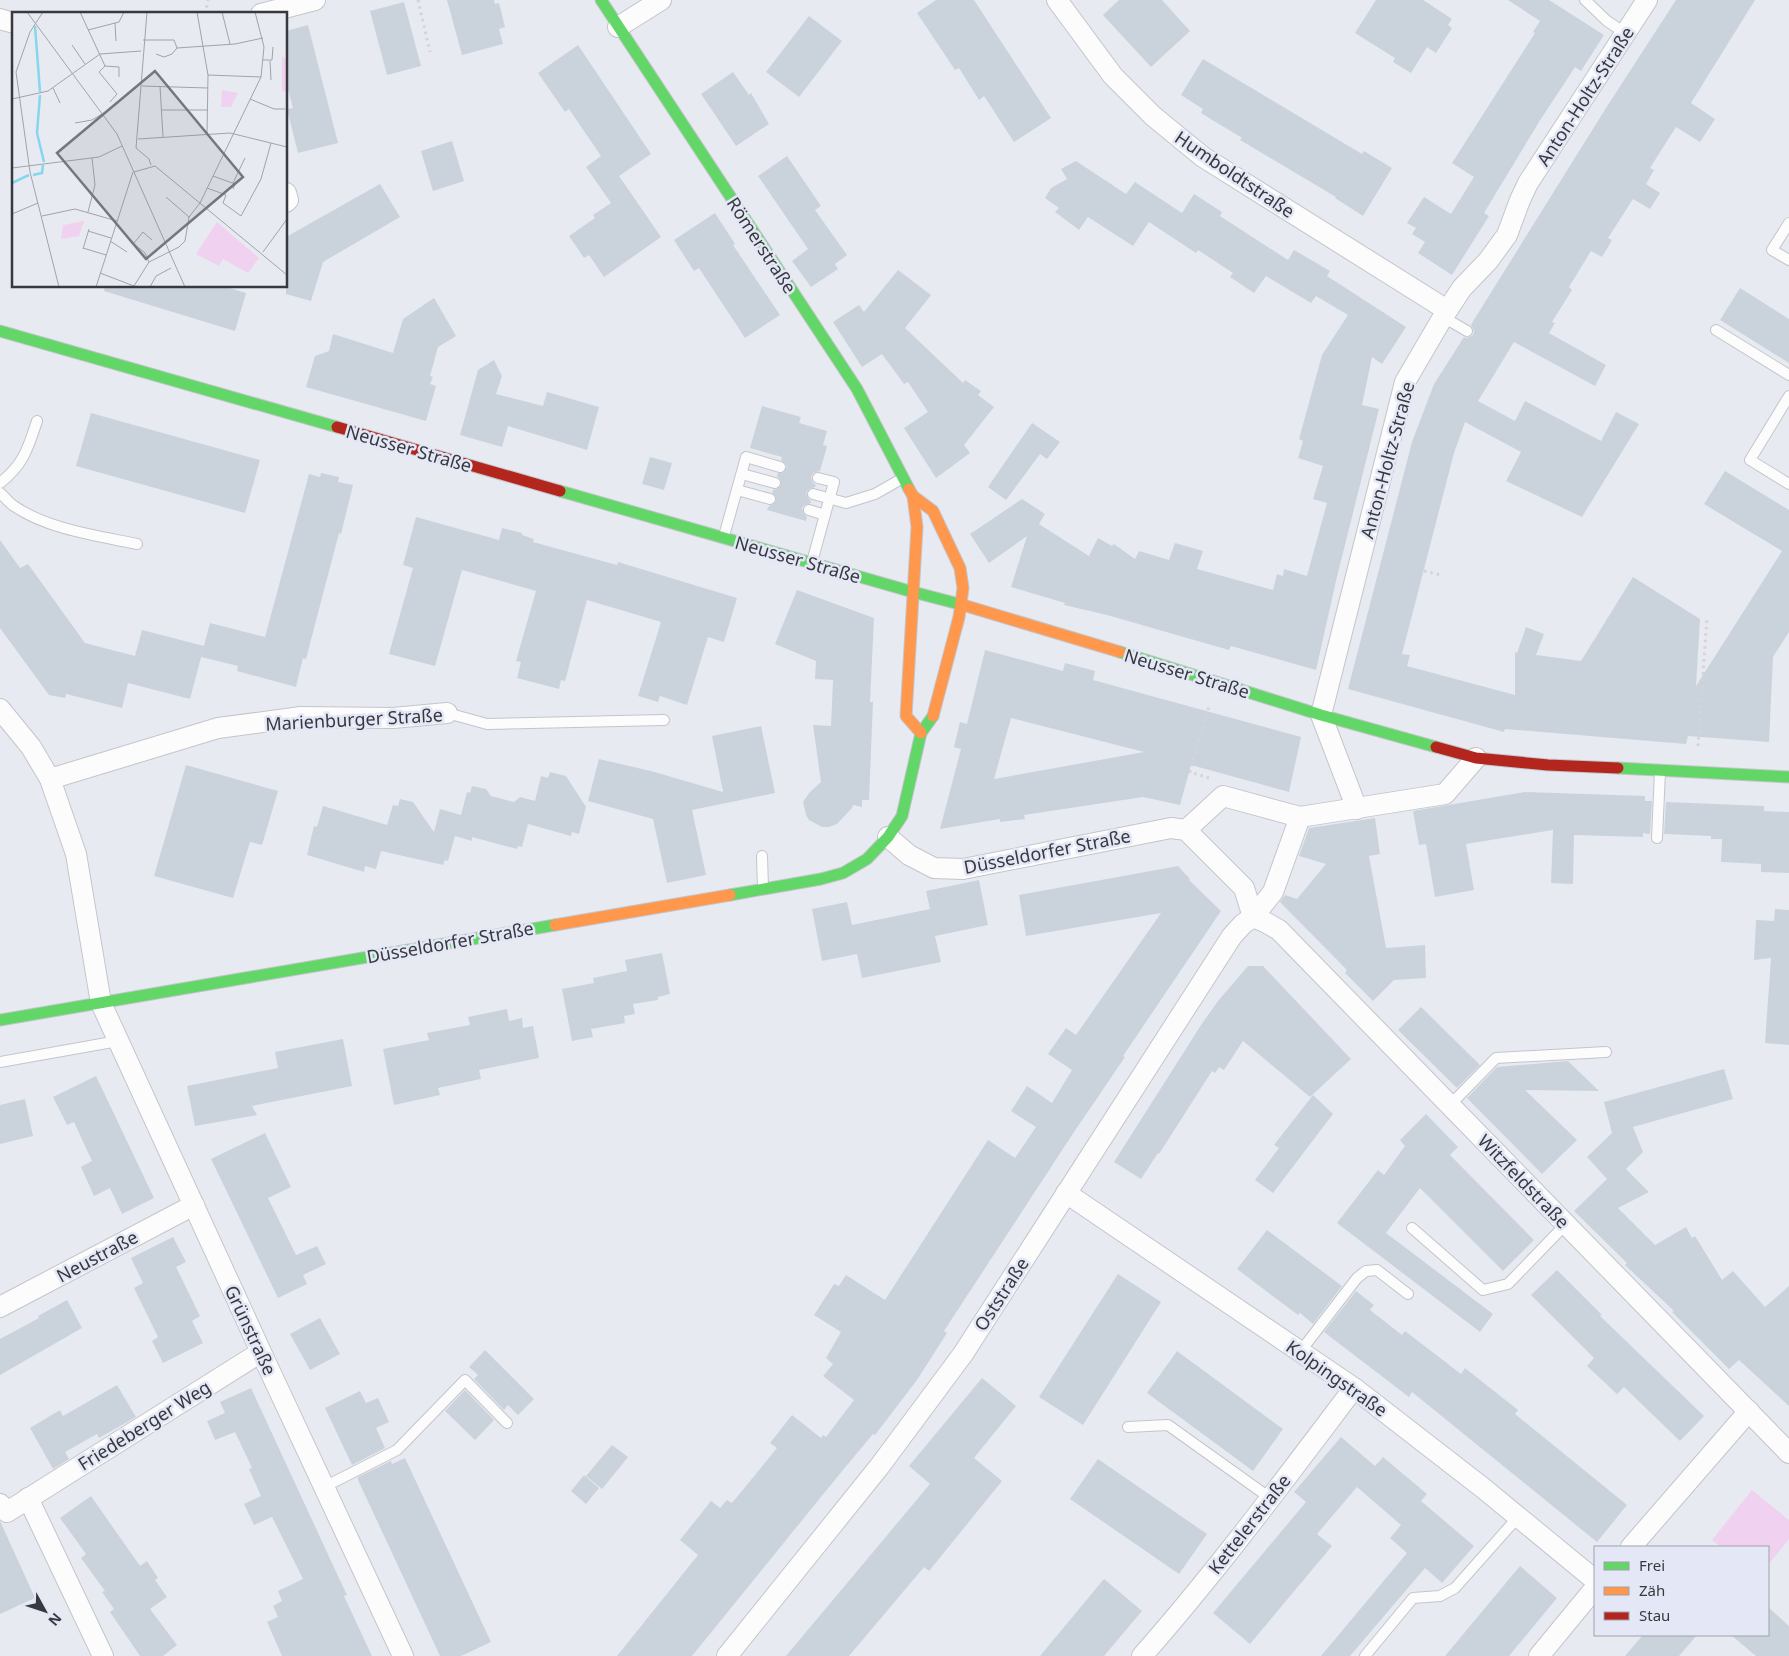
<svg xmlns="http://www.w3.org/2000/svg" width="1789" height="1656" font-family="'Noto Sans',sans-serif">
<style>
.green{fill:#f0d1f0}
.building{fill:#cad3dc;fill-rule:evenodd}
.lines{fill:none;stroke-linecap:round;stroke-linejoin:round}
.lane-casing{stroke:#c4c5cb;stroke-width:12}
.street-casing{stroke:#c4c5cb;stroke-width:22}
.fast-casing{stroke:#c4c5cb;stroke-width:13}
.slow-casing{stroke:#c4c5cb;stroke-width:13}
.jam-casing{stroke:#c4c5cb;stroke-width:13}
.path{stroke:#d4d4d7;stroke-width:3;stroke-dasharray:2.5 4;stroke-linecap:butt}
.lane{stroke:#fcfcfd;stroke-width:10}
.street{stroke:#fcfcfd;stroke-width:20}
.fast{stroke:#63d668;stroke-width:11}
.slow{stroke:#ff974d;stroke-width:11}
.jam{stroke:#b3261e;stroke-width:11}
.labels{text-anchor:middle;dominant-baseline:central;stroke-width:5;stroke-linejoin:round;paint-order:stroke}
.street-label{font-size:18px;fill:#38393e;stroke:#e4e8f6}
.inset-river{fill:none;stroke:#85d6ef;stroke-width:2.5}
.inset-road{fill:none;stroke:#a2a3aa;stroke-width:1}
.view{fill:#76777d;fill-opacity:0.15;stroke:#76777d;stroke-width:2.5}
.inset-edge{fill:none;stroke:#38393e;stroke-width:2.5}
</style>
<rect width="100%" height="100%" fill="#e8eaf2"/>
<path class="green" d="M1752 1490 1789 1520V1539L1768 1565V1547H1721L1712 1540Z"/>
<g class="building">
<path d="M447 0H494L495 4 499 3 505 27 499 29 503 44 462 55Z"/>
<path d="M936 0H974L1051 118 1014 142 984 96 979 100 959 68 955 70 917 13Z"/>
<path d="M1119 0H1162L1190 31 1151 67 1103 15Z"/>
<path d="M1376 0H1423L1452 19 1448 25 1452 28 1436 53 1427 47 1411 73 1393 62 1395 58 1355 33Z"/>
<path d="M1508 0H1549L1604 35 1581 71 1575 67 1539 122 1484 213 1489 216 1452 275 1418 253 1425 242 1412 234 1416 228 1407 223 1424 197 1451 214 1474 177 1452 163 1535 33 1533 32 1540 21Z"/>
<path d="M1676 0H1755L1691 103 1715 119 1700 142 1676 127 1650 168 1654 170 1646 184 1660 193 1650 209 1633 199 1608 238 1612 240 1602 257 1591 251 1569 287 1572 290 1552 322 1555 323 1549 333 1606 365 1595 386 1514 342 1478 401 1515 421 1525 401 1601 441 1616 412 1639 424 1582 517 1506 481 1521 452 1465 422 1454 453 1402 654 1410 655 1407 666 1515 695V652L1517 653 1526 627 1544 634 1536 655 1581 661 1633 577 1700 619 1696 686 1782 551 1704 504 1725 471 1789 510V632L1773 657 1769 742 1688 736 1686 744 1505 729 1504 732 1348 689 1412 442 1434 384 1464 337 1467 338 1473 335 1474 331 1471 325 1472 323 1606 108Z"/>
<path d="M404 2 421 66 387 75 370 11Z"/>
<path d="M809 16 842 41 799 97 766 72Z"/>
<path d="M308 25 338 143 298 153 287 109 293 108 286 82V31Z"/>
<path d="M578 45 651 154 619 176 661 237 604 277 589 255 584 258 569 236 595 218 593 215 611 203 586 167 601 156 569 109 565 112 538 73Z"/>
<path d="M1203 59 1362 154 1364 151 1392 168 1363 216 1335 198 1336 197 1240 140 1242 138 1201 113 1203 109 1181 95Z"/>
<path d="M733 72 749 95 751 93 769 124 736 146 701 94Z"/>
<path d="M452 141 464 181 433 191 421 151Z"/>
<path d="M787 156 821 206 815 210 847 255 835 264 838 269 811 287 792 261 808 249 758 176Z"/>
<path d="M1076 161 1126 194 1135 182 1182 213 1194 194 1222 212 1220 216 1288 260 1294 250 1330 271 1327 276 1406 327 1382 364 1372 357 1362 405 1379 409 1336 581 1316 670 1231 646 1229 650 1107 615 1064 605 1065 603 1011 587 1027 536 989 563 970 534 1022 499 1045 514 1039 524 1089 556 1098 538 1112 546 1114 544 1135 559 1139 551 1169 560 1175 543 1203 551 1197 569 1273 590 1277 574 1283 576 1284 569 1307 576 1327 503 1313 499 1323 466 1298 458 1303 441 1299 439 1322 355 1348 315 1316 296 1311 303 1266 276 1254 293 1230 277 1233 273 1198 250 1196 253 1149 222 1133 246 1088 217 1079 230 1055 212 1059 208 1045 198 1051 188 1067 179 1061 169Z"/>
<path d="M380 184 400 217 323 262 311 301 286 294V237Z"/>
<path d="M715 213 735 244 733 245 780 315 745 338 699 268 694 271 674 240Z"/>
<path d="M898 270 931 295 905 328 963 383 965 380 981 391 978 395 994 407 964 445 970 453 936 478 904 428 928 412 908 382 904 384 882 354 862 367 833 322 859 305 864 312Z"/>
<path d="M105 286H223L246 293 235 331 104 291Z"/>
<path d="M1740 288 1789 319V363L1720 320Z"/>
<path d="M434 298 456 336 438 347 430 376 433 377 430 384 436 386 426 421 306 387 315 356 329 351 333 334 393 353 403 319Z"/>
<path d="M494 360 502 376 496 394 543 406 547 392 599 407 587 450 508 426 502 447 460 435 478 370Z"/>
<path d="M762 406 801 417 799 423 827 431 823 445 827 446 820 471 813 473 811 477 813 483 816 485 815 487 809 489 806 493 808 498 811 501V503L805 505 802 508 804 514 807 517 806 521 767 510 769 506 772 505 776 501V497L772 493 773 490 777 489 781 485V481L777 476 778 473 784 472 787 466 781 460 782 457 750 448Z"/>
<path d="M91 413 260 460 245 513 76 466Z"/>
<path d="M1032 423 1060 442 1047 459 1040 454 1006 500 988 487Z"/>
<path d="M650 457 672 463 664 490 642 484Z"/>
<path d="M321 473 339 477 338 482 353 485 341 534 339 533 306 659 303 658 296 687 237 671 238 666 201 657 210 623 265 637 309 474 320 477Z"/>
<path d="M416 517 499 540 502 528 522 533V535L534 539 533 542 617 565 618 562 737 598 724 642 708 637 687 705 660 696 658 702 638 696 661 622 587 600 565 681 561 680 559 689 517 678 521 662 516 661 536 591 462 570 435 666 389 654 413 568 403 565Z"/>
<path d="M0 540 20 568 28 564 85 643 135 656 142 630 204 646 190 699 128 683 122 708 66 694 65 698 49 695 0 628Z"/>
<path d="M797 590 874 618 870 702H873L869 800H862V807L853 805 852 808 837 824 829 827H822L809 820 806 815 803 802 809 793 821 782 813 725 831 726 833 680 815 679 816 661 775 644Z"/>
<path d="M985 650 1063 671 1065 663 1095 671 1093 680 1301 737 1289 792 1191 765 1180 805 1143 797 1024 815 1025 819 1000 822V819L940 829 961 749 954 747 960 722 967 724ZM1011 718 1144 752 994 779Z"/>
<path d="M761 726 775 793 692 810 706 875 667 883 653 819 588 801 599 759 651 771 723 792 712 736Z"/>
<path d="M186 765 278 791 262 845 250 842 233 898 154 876Z"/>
<path d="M550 772 566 776 586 807 579 834 572 832 571 836 528 824 522 847 518 846 517 849 472 837V841L455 836 448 861 445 860 443 865 381 851 376 869 365 866 364 872 307 855 314 826 317 827 323 806 387 825 393 805 398 806 400 799 413 802 434 832 440 809 461 815 467 792 470 793 472 786 486 789 491 796 514 802 520 797 535 801 541 776 548 778Z"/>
<path d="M1525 792 1645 796V801H1652L1650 834 1643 833V837L1574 835 1573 884 1551 883 1553 830 1466 844 1474 890 1435 897 1426 844 1419 845 1413 811Z"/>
<path d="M1666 802 1764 806V811L1789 812V873L1761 872V864L1721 862 1722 839H1711V836L1664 834Z"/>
<path d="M1375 818 1380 854 1369 856 1386 948 1425 945 1426 978 1394 980 1373 1001 1345 973 1347 970 1280 902 1285 895 1297 899 1326 864 1299 856 1309 828Z"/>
<path d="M1178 866 1190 879 1189 880 1221 911 1123 1056 1125 1057 1072 1135 944 1331 947 1333 917 1380 875 1435 873 1434 838 1476 692 1656H617L698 1555 680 1540 711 1501 720 1508 727 1500 732 1503 777 1448 770 1443 792 1415 821 1438 823 1435 826 1437 854 1400 823 1376 833 1364 826 1358 841 1332 814 1315 834 1284 839 1286 846 1275 885 1300 988 1140 1015 1158 1036 1127 1011 1111 1027 1086 1052 1103 1072 1070 1048 1054 1066 1028 1076 1035 1161 913 1026 936 1019 895Z"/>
<path d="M979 880 988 925 935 936 941 962 862 978 857 954 822 961 812 909 847 902 852 925 930 909 926 891Z"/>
<path d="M1775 909 1789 910V1045L1765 1043 1771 958 1754 960 1756 920 1774 921Z"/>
<path d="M662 953 670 994 658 997V1000L633 1004 635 1014 624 1016 625 1023 591 1029 593 1037 572 1041 562 989 594 983 593 978 627 971 625 960Z"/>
<path d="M1248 966H1263L1351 1059 1310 1097 1243 1041 1224 1070 1219 1067 1215 1073 1212 1071 1159 1154 1158 1153 1141 1179 1114 1162 1201 1025 1218 1001Z"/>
<path d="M1421 1007 1480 1065 1457 1088 1398 1030Z"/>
<path d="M507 1009 509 1021 522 1018 523 1028 533 1026 539 1058 479 1070 481 1079 438 1088 440 1095 394 1105 383 1049 429 1040 427 1033 470 1025 468 1017Z"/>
<path d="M343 1039 352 1086 252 1106 257 1115 195 1126 187 1086 278 1068 275 1052Z"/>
<path d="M1568 1061 1599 1091 1525 1090 1577 1140 1542 1174 1467 1098 1497 1067Z"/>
<path d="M1724 1069 1733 1099 1633 1127 1643 1152 1626 1169 1649 1192 1618 1208 1655 1245 1686 1227 1692 1238 1695 1236 1722 1280 1733 1271 1765 1307 1789 1286V1406L1739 1360 1729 1369 1672 1312 1674 1311 1625 1265 1627 1263 1574 1211 1607 1179 1587 1157 1612 1133 1604 1102Z"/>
<path d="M96 1076 154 1198 122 1214 110 1188 94 1196 81 1167 92 1161 74 1122 67 1125 53 1097Z"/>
<path d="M1313 1095 1333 1114 1273 1193 1255 1180 1279 1148 1274 1145Z"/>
<path d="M25 1099 33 1136 0 1144V1105Z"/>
<path d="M1426 1114 1458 1147 1450 1155 1534 1240 1503 1271 1420 1188 1386 1233 1493 1314 1480 1332 1337 1223 1378 1170 1384 1175 1405 1146 1400 1140Z"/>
<path d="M265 1133 291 1187 268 1198 296 1255 317 1246 326 1264 303 1275 307 1284 278 1298 211 1159Z"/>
<path d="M1267 1230 1342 1286 1313 1324 1300 1313 1298 1315 1237 1269Z"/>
<path d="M173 1237 186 1262 176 1267 200 1316 192 1321 203 1343 163 1363 152 1341 158 1337 134 1288 143 1283 131 1258Z"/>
<path d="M1557 1270 1602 1315 1600 1316 1704 1416 1680 1441 1624 1387 1617 1394 1587 1366 1594 1358 1531 1295Z"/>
<path d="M1118 1274 1161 1302 1083 1425 1039 1397Z"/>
<path d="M1356 1291 1374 1305 1370 1310 1402 1335 1405 1331 1461 1374 1465 1368 1518 1410 1515 1414 1627 1505 1597 1542 1412 1392 1409 1397 1324 1332Z"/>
<path d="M67 1300 82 1328 0 1375V1339L39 1318 38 1316Z"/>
<path d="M320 1318 340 1354 310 1370 290 1334Z"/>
<path d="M485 1350 534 1399 518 1415 508 1405 504 1410 474 1379 478 1375 469 1367Z"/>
<path d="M1177 1351 1283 1429 1253 1471 1147 1393Z"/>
<path d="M982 1378 1016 1406 974 1458 1002 1481 929 1571 924 1567 849 1656H786L930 1484 909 1466Z"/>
<path d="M117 1385 136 1417 99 1438 97 1434 65 1452 69 1459 53 1469 30 1428 60 1410 63 1416Z"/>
<path d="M251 1388 338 1576 347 1595 344 1596 372 1656H282L267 1622 278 1617 273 1606 282 1601 278 1591 303 1579 272 1517 254 1525 244 1504 261 1496 249 1469 252 1468 235 1432 215 1440 207 1421 225 1413 220 1402Z"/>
<path d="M465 1390 494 1420 475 1440 445 1411Z"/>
<path d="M360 1391 366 1403 378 1398 389 1422 376 1428 385 1448 352 1465 325 1408Z"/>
<path d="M1341 1437 1375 1466 1383 1457 1427 1494 1421 1501 1474 1546 1442 1583 1425 1568 1350 1656H1321L1407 1553 1390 1538 1401 1525 1357 1487 1317 1534 1332 1546 1250 1644 1213 1613 1306 1502 1294 1492Z"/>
<path d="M612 1445 628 1457 602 1489 586 1476Z"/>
<path d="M405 1458 491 1642 461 1656H440L358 1480V1477L391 1461 392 1464Z"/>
<path d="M1098 1459 1207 1534 1179 1574 1070 1499Z"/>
<path d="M584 1475 599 1488 586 1504 571 1491Z"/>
<path d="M91 1496 140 1566 147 1561 158 1578 155 1580 167 1597 150 1609 177 1645 163 1656H140L110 1612 114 1609 102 1592 105 1591 81 1558 86 1554 60 1518Z"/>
<path d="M0 1521 35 1598 0 1614Z"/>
<path d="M1520 1566 1557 1598 1509 1656H1445Z"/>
<path d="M1104 1579 1142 1611 1104 1656H1040Z"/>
<path d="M1768 1607 1789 1626V1656H1756L1731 1635H1768Z"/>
<path d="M1643 1635H1697L1679 1656H1625Z"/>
</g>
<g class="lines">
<defs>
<g id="lane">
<path d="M1585 0 1607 21 1625 33"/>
<path d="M1789 223 1772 250 1789 260"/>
<path d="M1443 317 1467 331"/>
<path d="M1716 330 1789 375"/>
<path d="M1789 396 1750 460 1789 484"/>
<path d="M742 474 775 483"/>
<path d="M0 483C24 464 28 448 37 421"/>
<path d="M737 490 770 499"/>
<path d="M0 493C5 497 9 503 14 506 47 529 98 536 137 544"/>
<path d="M813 494 846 503 875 494 903 478"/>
<path d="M809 510 825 515"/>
<path d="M724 536 746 457 780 467"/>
<path d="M812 562 834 482 818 478"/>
<path d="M447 713 487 724 664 720"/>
<path d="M1657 838 1660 771"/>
<path d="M762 856 763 888"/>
<path d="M0 1062 118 1041"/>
<path d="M1450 1105 1496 1058 1606 1052"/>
<path d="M1412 1228 1483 1290 1508 1284 1566 1224"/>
<path d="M1300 1352 1357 1278 1366 1271 1377 1270 1408 1294"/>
<path d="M1128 1427 1168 1425 1270 1498"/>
<path d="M324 1487 397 1450 465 1380 507 1423"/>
<path d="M1365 1656 1413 1598 1440 1596 1455 1588 1518 1517"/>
</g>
<g id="street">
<path d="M1057 0 1113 76 1153 116 1203 157 1447 310"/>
<path d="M261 14 315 0"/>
<path d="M0 19 14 23"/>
<path d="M618 27 661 0"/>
<path d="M286 193 288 200 286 202"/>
<path d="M0 709 31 747 50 779 76 854 101 1003 261 1352 403 1656"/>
<path d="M50 779 218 728 301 717 393 718 447 713"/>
<path d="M1357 809 1321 715 1405 382 1443 317 1462 288 1488 261 1507 235 1520 200 1528 183 1647 0"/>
<path d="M1186 830 1223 796 1300 817 1445 794 1476 758"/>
<path d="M888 837 909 855 934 868 963 869 1171 828 1186 830 1244 888 1253 917"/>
<path d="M1253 917 1265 922 1279 930 1789 1453"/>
<path d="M1066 1193 1354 1388 1483 1488 1595 1580"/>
<path d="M0 1307 194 1205"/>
<path d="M28 1498 103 1656"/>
<path d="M0 1504 7 1512 261 1352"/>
<path d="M1631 1547 1749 1411"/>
<path d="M727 1656 879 1467 963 1354 1232 936 1243 924 1253 917 1273 892 1300 817"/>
<path d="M1142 1656C1217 1571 1285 1479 1354 1388"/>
<path d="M1539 1656 1595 1588"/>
</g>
<g id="fast">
<path d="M601 0 857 389 909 489"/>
<path d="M0 331 337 427"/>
<path d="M560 491 913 592 963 605"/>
<path d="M1120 652 1321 715 1436 747"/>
<path d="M1618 768 1789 777"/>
<path d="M730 895 821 879 843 873 867 859 888 837 902 816 921 733 933 716"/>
<path d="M0 1020 555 925"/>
</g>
<g id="slow">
<path d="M909 489 913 496 917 527 906 716 921 733"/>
<path d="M913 496 933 511 960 568 963 588 959 617 933 716"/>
<path d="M963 605 1120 652"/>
<path d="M555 925 730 895"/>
</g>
<g id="jam">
<path d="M337 427 560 491"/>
<path d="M1436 747 1476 758 1548 765 1618 768"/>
</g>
</defs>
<use href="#lane" class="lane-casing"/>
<use href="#street" class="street-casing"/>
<use href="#fast" class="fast-casing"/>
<use href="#slow" class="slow-casing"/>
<use href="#jam" class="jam-casing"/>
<g class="path">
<path d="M418 0 430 52"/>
<path d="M205 14 208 0"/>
<path d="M1424 571 1441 575"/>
<path d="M1698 746 1707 617"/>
<path d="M1209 778 1190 772 1209 706"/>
</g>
<use href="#lane" class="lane"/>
<use href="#street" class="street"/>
<use href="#fast" class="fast"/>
<use href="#slow" class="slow"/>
<use href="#jam" class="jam"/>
</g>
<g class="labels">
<g class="street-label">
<text transform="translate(1585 96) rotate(-57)">Anton-Holtz-Straße</text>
<text transform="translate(1235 174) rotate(34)">Humboldtstraße</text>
<text transform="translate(762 245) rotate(57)">Römerstraße</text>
<text transform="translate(409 448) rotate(16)">Neusser Straße</text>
<text transform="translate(1387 460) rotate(-75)">Anton-Holtz-Straße</text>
<text transform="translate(798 559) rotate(16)">Neusser Straße</text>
<text transform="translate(1187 673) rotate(17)">Neusser Straße</text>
<text transform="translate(354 719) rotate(-3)">Marienburger Straße</text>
<text transform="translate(1047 851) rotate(-11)">Düsseldorfer Straße</text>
<text transform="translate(450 942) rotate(-10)">Düsseldorfer Straße</text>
<text transform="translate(1524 1181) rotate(46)">Witzfeldstraße</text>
<text transform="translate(97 1256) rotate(-28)">Neustraße</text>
<text transform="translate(1001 1294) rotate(-57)">Oststraße</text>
<text transform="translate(251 1330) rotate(65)">Grünstraße</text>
<text transform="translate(1337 1378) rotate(35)">Kolpingstraße</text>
<text transform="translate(144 1425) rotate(-32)">Friedeberger Weg</text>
<text transform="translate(1249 1524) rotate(-52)">Kettelerstraße</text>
</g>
</g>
<g transform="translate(12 12)">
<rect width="275" height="275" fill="#e8eaf2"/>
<path d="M270 44 275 48V80L270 79ZM210 78 226 81 219 95H209ZM72 209 67 224 49 227 51 213ZM205 210 247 246 236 261 211 247 207 254 184 242Z" fill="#f0d1f0"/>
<path class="inset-river" d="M23 14 28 80M28 83 25 121 32 150M21 163 30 161 31 153M0 171 17 163"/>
<path class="inset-road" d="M15 0 105 122 173 275M31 0 18 20 4 60 18 160 47 275M68 0 93 54 107 55V65M135 0 124 136 137 147 139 153M185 0 196 63 195 122M210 0 218 32M103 11 104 29M76 18 107 10 112 0M131 28H162L165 36 223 32 251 26M60 33 73 52M144 42 152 45 160 42 165 36M251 48H260L261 35M258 49 259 68M93 54 87 60 105 82 98 90M196 63 249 65M130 74 196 76M148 74 151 125M41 76 48 91M0 87 36 79 88 42 129 39M238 87 262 97H273M149 98H195M63 111 80 108 90 102M126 127 218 121 275 135M0 156 87 145 110 134M122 160 143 154 275 263M201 164 223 172 221 177M221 171 233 146M195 176 214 183 211 191 229 204 249 167 259 131M154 185 177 205M76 200 83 173 80 146M0 202 26 191M30 204 63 197 105 209M76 219 99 226M117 228 133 241 137 250M98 229 115 240M122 231 131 220 140 228M71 236 94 243M71 237 77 217M251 240 275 207M88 261 122 274 137 250 167 235 173 229 177 205 188 191 249 65 252 35 243 0M84 275 121 160M138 275 144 264 159 256"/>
<path class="view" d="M143 59 231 165 134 247 45 141Z"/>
<rect width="275" height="275" class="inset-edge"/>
</g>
<rect x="1594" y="1546" width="175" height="90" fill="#e4e8f6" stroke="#9fa2ac"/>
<rect x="1604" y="1562" width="25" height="8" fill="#63d668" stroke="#9fa2ac"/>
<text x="1639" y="1571" font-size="15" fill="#38393e">Frei</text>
<rect x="1604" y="1587" width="25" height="8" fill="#ff974d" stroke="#9fa2ac"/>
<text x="1639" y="1596" font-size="15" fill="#38393e">Zäh</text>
<rect x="1604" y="1612" width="25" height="8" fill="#b3261e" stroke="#9fa2ac"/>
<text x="1639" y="1621" font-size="15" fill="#38393e">Stau</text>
<g transform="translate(45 1611) rotate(130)" stroke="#e4e8f6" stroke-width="4" paint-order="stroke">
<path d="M0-4L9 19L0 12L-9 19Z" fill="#38393e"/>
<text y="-8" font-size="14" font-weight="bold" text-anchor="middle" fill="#38393e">N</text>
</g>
</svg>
